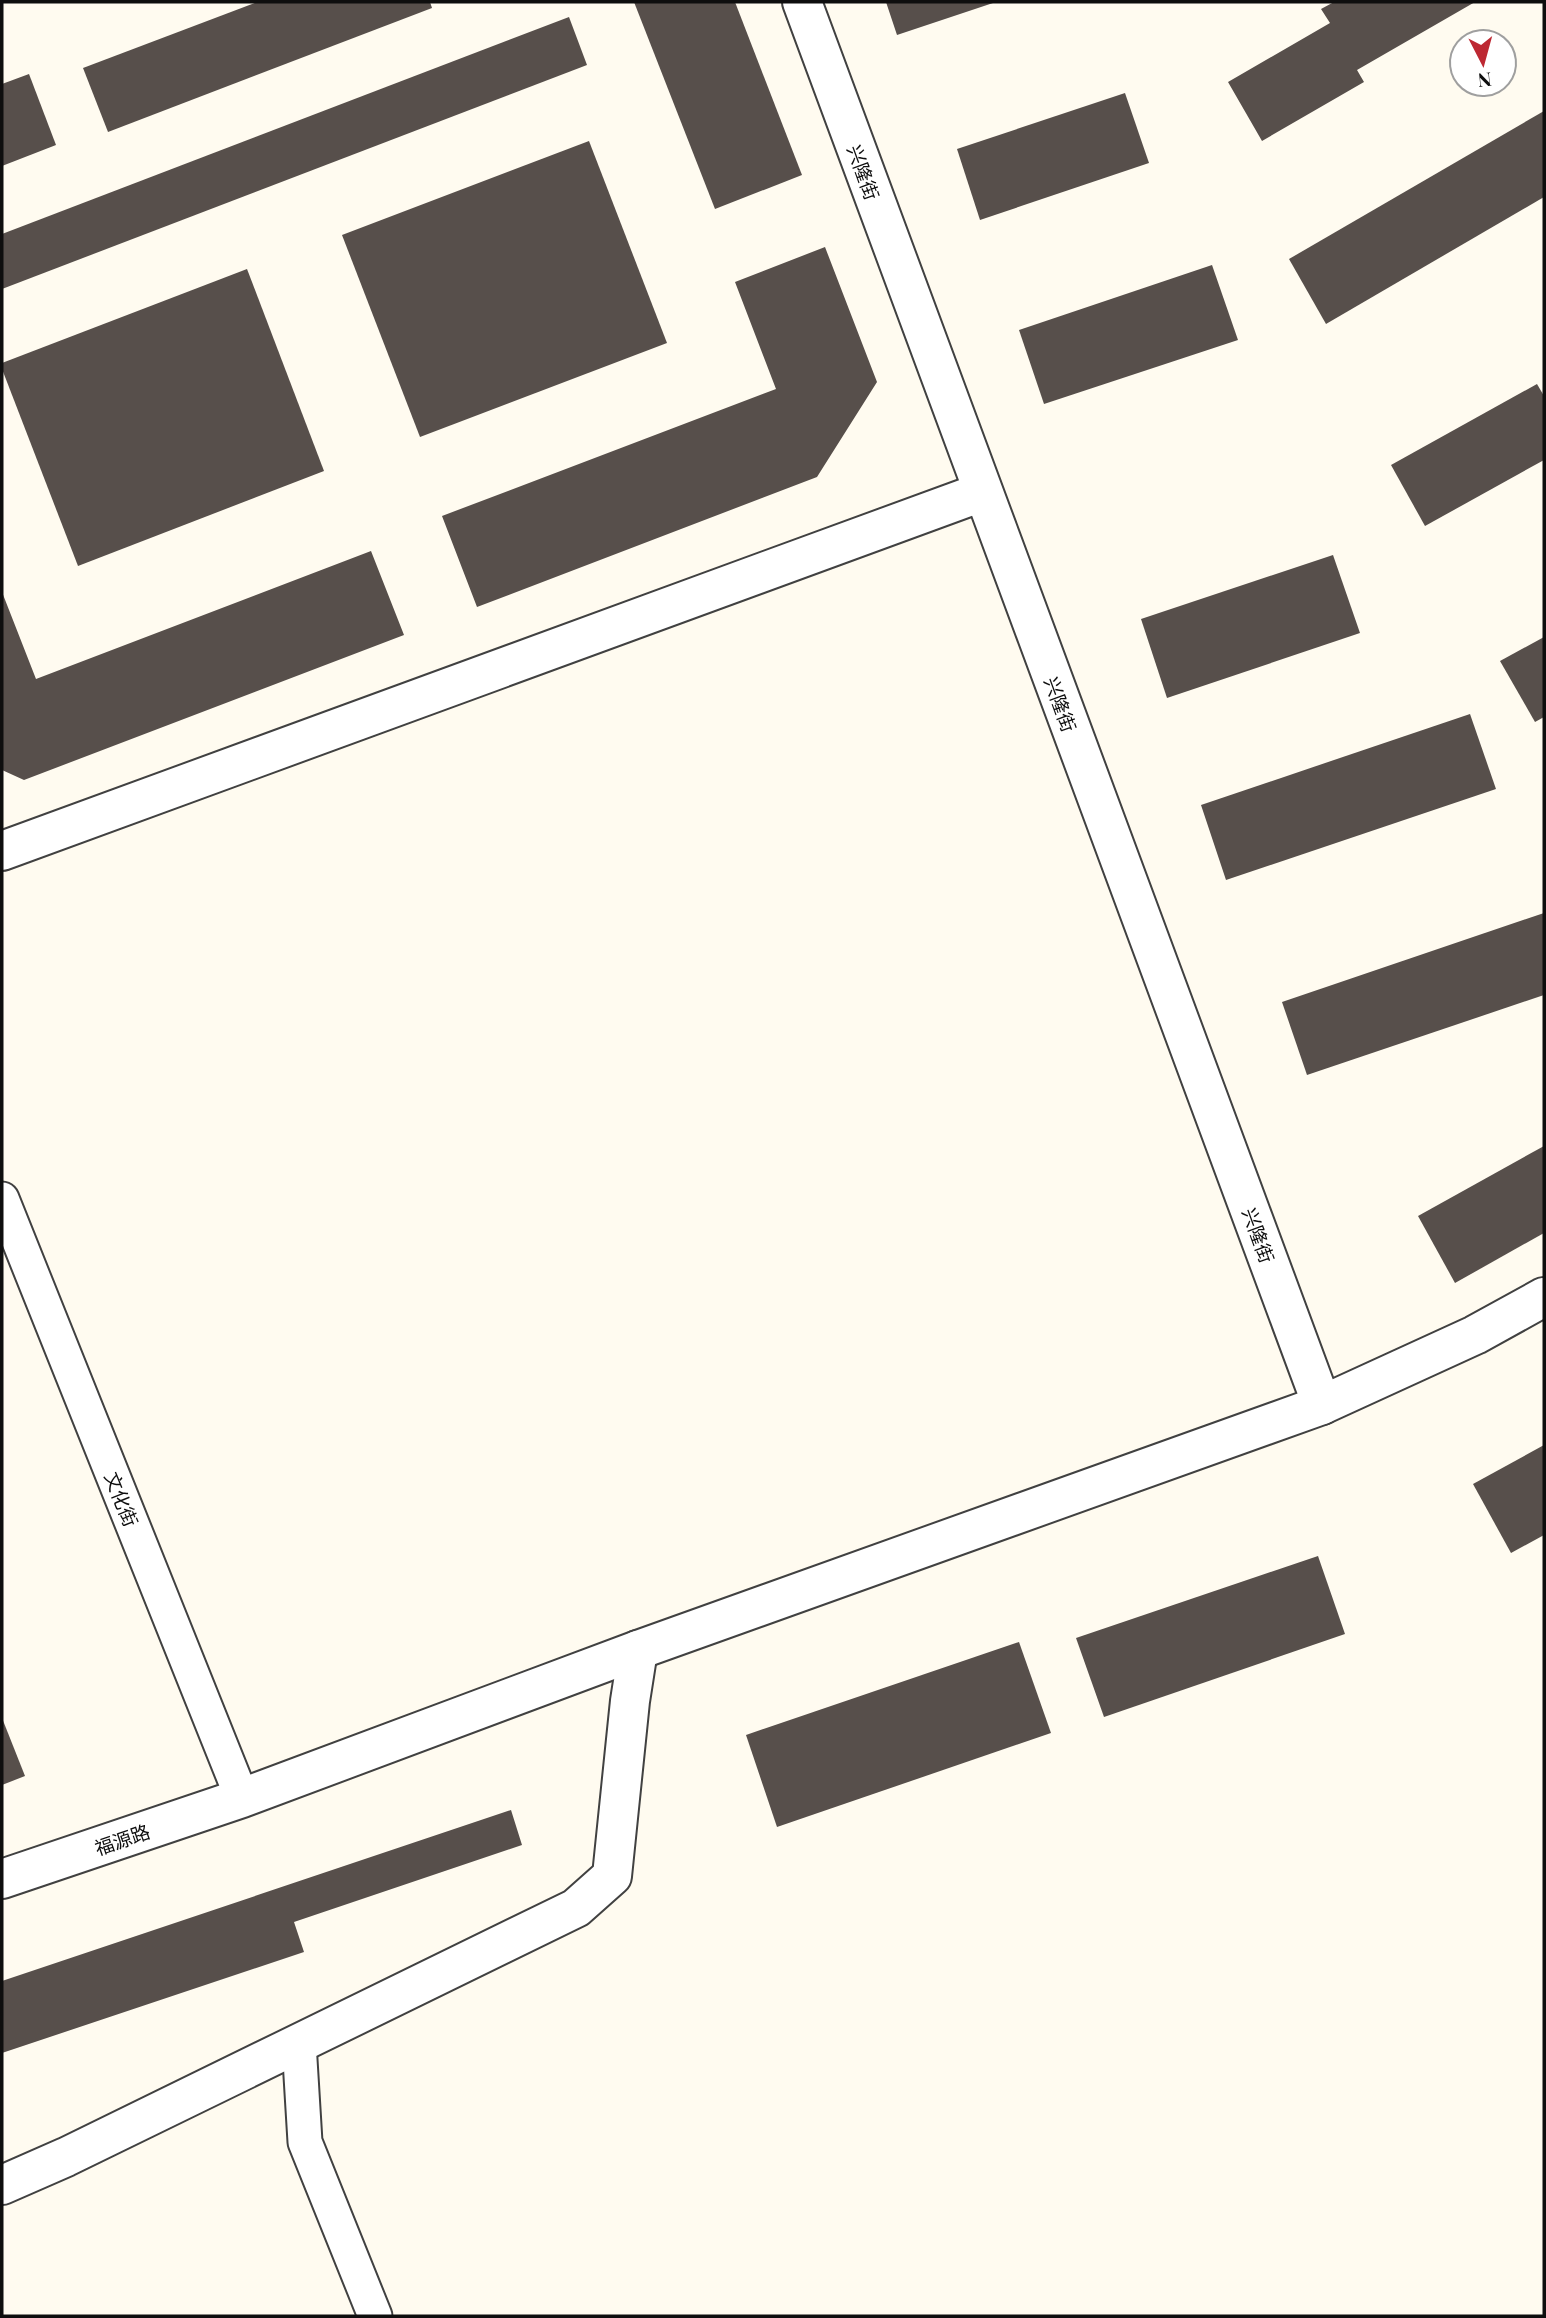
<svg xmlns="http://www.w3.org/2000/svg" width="1546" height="2318" font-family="'Playfair Display','Noto Sans SC',serif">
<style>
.building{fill:#574f4b}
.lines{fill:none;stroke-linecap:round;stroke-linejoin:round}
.minor-casing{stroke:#414141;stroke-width:37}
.tertiary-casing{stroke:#414141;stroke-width:42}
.minor{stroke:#fff;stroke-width:33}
.tertiary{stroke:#fff;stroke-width:38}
.labels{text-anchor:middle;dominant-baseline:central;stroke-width:7;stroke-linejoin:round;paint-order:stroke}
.street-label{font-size:19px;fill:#0e0e0e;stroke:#fff}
</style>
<rect width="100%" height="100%" fill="#fffbf0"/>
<g class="building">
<path d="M257 2H430L432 8 108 132 83 68Z"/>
<path d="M634 2H735L802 175 715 209Z"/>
<path d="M886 2H996L897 35Z"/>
<path d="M1334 2H1475L1357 70 1364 82 1262 141 1228 82 1330 23 1321 9Z"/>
<path d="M569 17 587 65 2 289V234Z"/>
<path d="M29 74 56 145 2 166V84Z"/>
<path d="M1125 93 1149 163 980 220 957 149Z"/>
<path d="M1544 111V197L1326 324 1289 259Z"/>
<path d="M589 141 667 343 420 437 342 235Z"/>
<path d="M825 247 877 382 817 477 477 607 442 516 776 389 735 282Z"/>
<path d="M1212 265 1238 340 1044 404 1019 330Z"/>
<path d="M247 269 324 471 78 566 2 369V363Z"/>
<path d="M1537 384 1544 396V460L1425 526 1391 465Z"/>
<path d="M371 551 404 635 24 780 2 770V592L36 679Z"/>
<path d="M1333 555 1360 633 1167 698 1141 619Z"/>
<path d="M1544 637V717L1535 722 1500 661Z"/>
<path d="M1470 714 1496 789 1226 880 1201 805Z"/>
<path d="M1544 913V995L1307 1075 1282 1002Z"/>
<path d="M1544 1146V1233L1455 1283 1418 1216Z"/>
<path d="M1544 1445V1535L1511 1553 1473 1484Z"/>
<path d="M1318 1556 1345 1634 1104 1717 1076 1638Z"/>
<path d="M1019 1642 1051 1733 777 1827 746 1735Z"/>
<path d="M2 1718 25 1776 2 1785Z"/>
<path d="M511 1810 522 1845 294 1922 304 1952 2 2053V1981Z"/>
</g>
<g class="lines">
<defs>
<g id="minor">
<path d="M2 1199 242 1798"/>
<path d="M299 2043 305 2142 375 2316"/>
</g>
<g id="tertiary">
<path d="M802 2 1322 1405"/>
<path d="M2 851 982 492"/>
<path d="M2 1879 242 1798 638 1650 1322 1405 1475 1335 1544 1297"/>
<path d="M2 2185 66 2157 576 1908 612 1876 630 1701 638 1650"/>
</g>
</defs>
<use href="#minor" class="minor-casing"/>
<use href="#tertiary" class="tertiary-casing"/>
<use href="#minor" class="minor"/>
<use href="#tertiary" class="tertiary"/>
</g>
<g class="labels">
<g class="street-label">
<text transform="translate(864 172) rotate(70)">兴隆街</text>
<text transform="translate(1061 704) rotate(70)">兴隆街</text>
<text transform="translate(1259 1235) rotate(70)">兴隆街</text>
<text transform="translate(122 1499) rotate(68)">文化街</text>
<text transform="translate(122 1839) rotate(-19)">福源路</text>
</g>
</g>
<rect width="1546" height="2318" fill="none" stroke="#0e0e0e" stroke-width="7"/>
<g transform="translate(1483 63) rotate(174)"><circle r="33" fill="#ffffff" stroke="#9f9f9f" stroke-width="2"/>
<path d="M0-5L12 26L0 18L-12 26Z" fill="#bd2832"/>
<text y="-10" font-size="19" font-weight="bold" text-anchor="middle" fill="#0e0e0e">N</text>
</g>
</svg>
